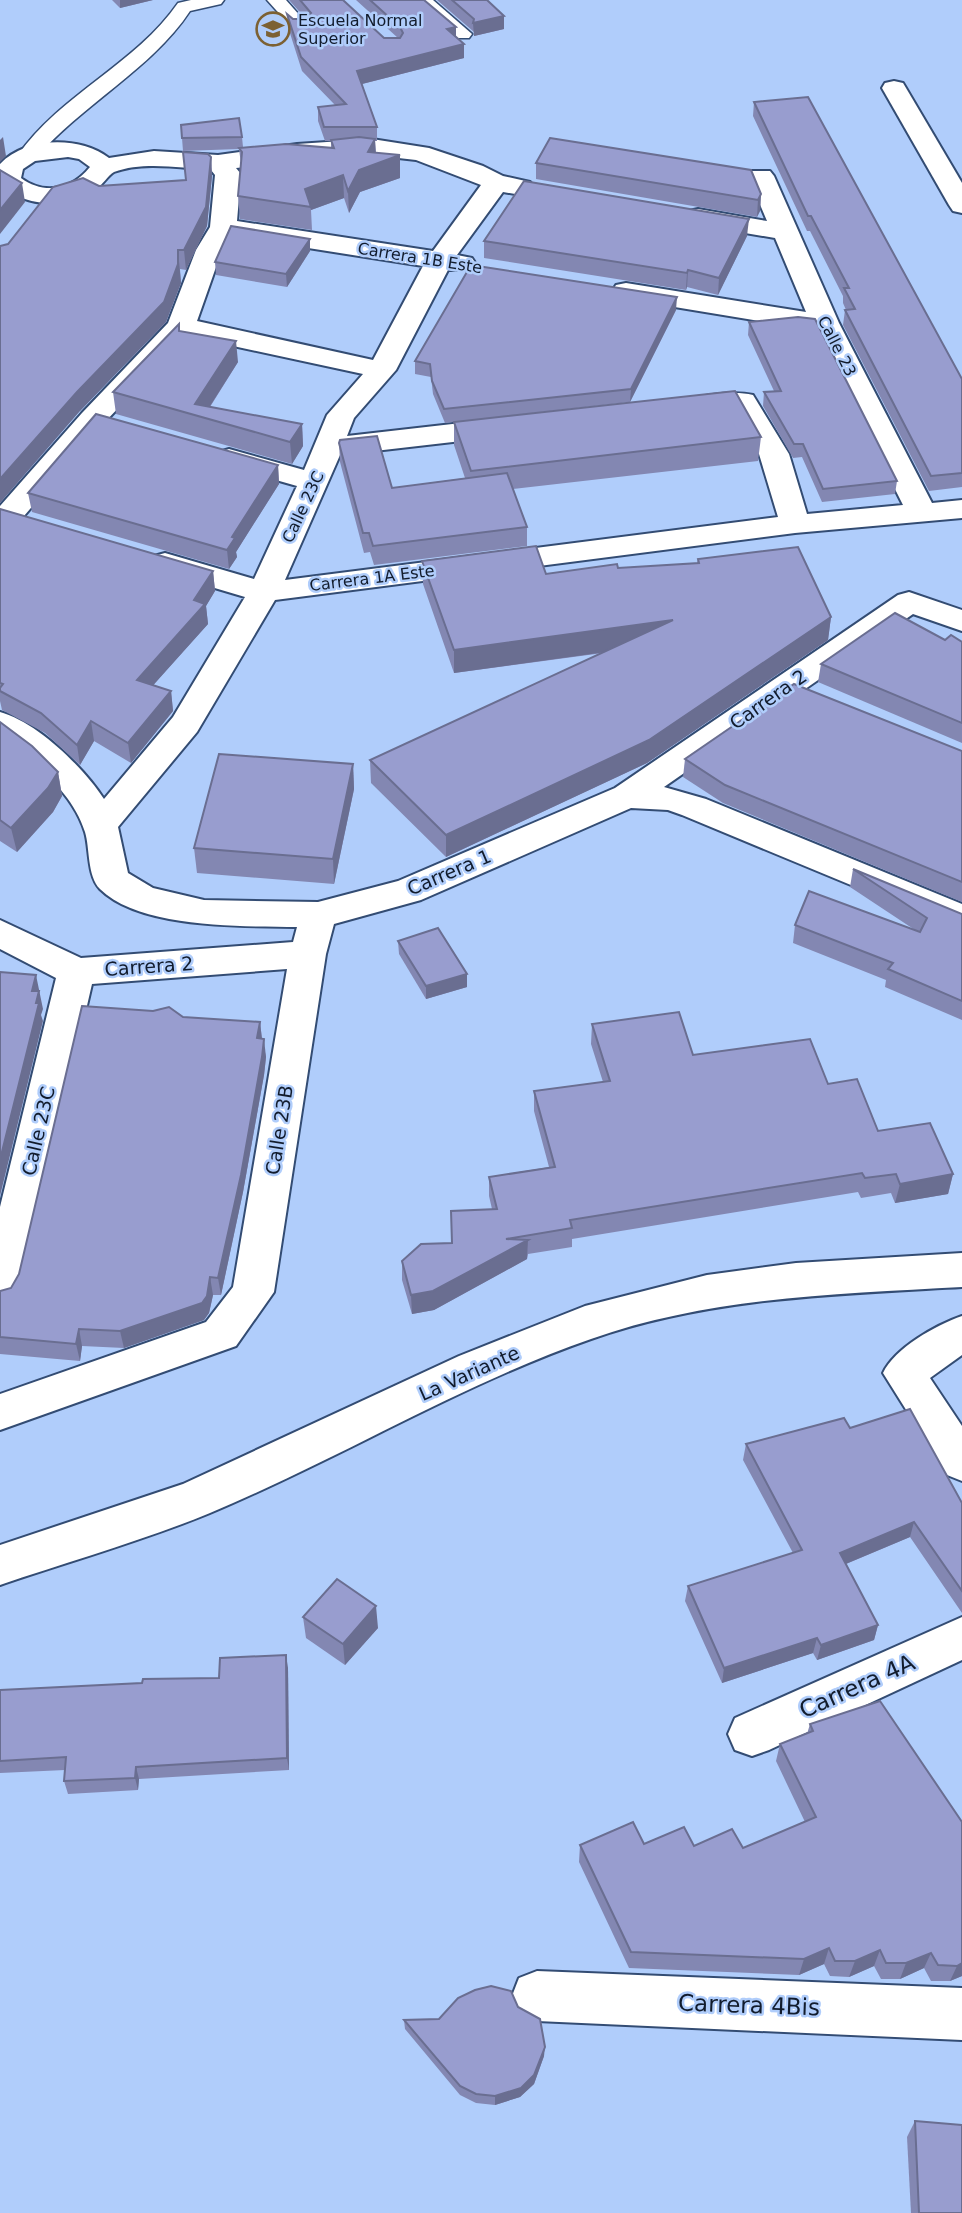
<svg xmlns="http://www.w3.org/2000/svg" width="962" height="2213" font-family="'DejaVu Sans',sans-serif">
<style>
.lines{fill:none;stroke-linecap:round;stroke-linejoin:round}
.service-casing{stroke:#334c73;stroke-width:3}
.minor-casing{stroke:#334c73;stroke-width:4}
.primary-casing{stroke:#334c73;stroke-width:4}
.service{fill:#fff;fill-rule:evenodd}
.minor{fill:#fff;fill-rule:evenodd}
.primary{fill:#fff;fill-rule:evenodd}
.wall{fill:#8387b2}
.shaded-wall{fill:#6a6e91}
.building{fill:#989dcf;stroke:#6a6e91;stroke-width:2}
.labels{text-anchor:middle;dominant-baseline:central;stroke-width:5;stroke-linejoin:round;paint-order:stroke}
.far-poi-label{font-size:16px;fill:#121c2d;stroke:#b0cdfb;text-anchor:start}
.far-street-label{font-size:16px;fill:#121c2d;stroke:#b0cdfb}
.street-label{font-size:19px;fill:#121c2d;stroke:#b0cdfb}
.near-street-label{font-size:23px;fill:#121c2d;stroke:#b0cdfb}
</style>
<rect width="100%" height="100%" fill="#b0cdfb"/>
<g class="lines">
<defs>
<g id="service">
<path d="M191 0H224L221 4 190 11C152 69 81 105 35 159H21L18 155C61 94 136 64 178 3Z"/>
<path d="M267 0H286L309 26 306 30H294Z"/>
<path d="M413 0H433L472 34 469 38H457Z"/>
</g>
<g id="minor">
<path d="M894 81 903 83 906 88 962 183V213L953 211 949 205 882 88 885 83Z"/>
<path d="M372 139 429 148 483 166 503 176 530 182 534 187 530 192 521 195 503 192 457 255 472 258 476 264 472 270H448L396 370 354 418 347 436 505 418 515 421 520 427 515 433 505 436 340 455 285 580 778 517 759 454 734 411 690 416 680 413 676 407 680 401C701 396 731 390 753 395L789 454 807 514 903 505 815 330 626 299 616 297 612 291 616 285 626 283 806 312 775 238 698 225 689 223 685 217 689 211 698 209 767 221 748 176 752 171H770L774 176 839 323 932 503 962 500V518L795 533 275 600 197 732 118 827 128 873 153 888 204 900 318 902 398 881 615 788 898 595 909 592 962 610V631L913 614 664 787 706 799 962 904V931L682 815 668 810 631 808 421 900 334 924 326 954 274 1292 236 1346 0 1430V1394L206 1322 233 1287 287 969 92 984 21 1291 15 1303 0 1308V1207L56 978 0 949V920L81 958 293 942 297 927C244 926 140 929 100 889 87 876 90 848 85 832 72 791 35 763 0 739V712C37 722 83 767 104 799L173 717 245 597 154 570 150 563 154 556 165 553 254 579 297 486 219 464 214 458 219 452 229 449 304 470 327 415 363 374 187 336 102 425 18 523 0 524V506L82 413 168 323 196 250 210 227 215 175 211 170C181 168 143 161 114 172 108 175 102 186 95 190 67 211 27 206 0 186V164C26 136 81 136 109 158L154 151 218 155 297 144ZM372 155 416 160 481 185 433 251 237 221 241 174 236 168ZM68 157 79 159 90 167C72 190 44 195 21 178L23 169 35 161ZM231 236 423 266 373 360 197 321 222 250Z"/>
<path d="M962 1316V1355L930 1378 962 1426V1481L947 1475 883 1373C895 1348 936 1325 962 1316Z"/>
<path d="M962 1617V1660L769 1750 752 1756 735 1750 728 1734 735 1718Z"/>
<path d="M537 1971 962 1988V2040L537 2021 519 2014 512 1996 519 1978Z"/>
</g>
<path id="primary" d="M962 1253V1287C838 1294 710 1297 591 1339 459 1385 339 1459 210 1513 142 1541 70 1561 0 1585V1545L183 1484 459 1356 585 1306 707 1275 796 1263Z"/>
</defs>
<use href="#service" class="service-casing"/>
<use href="#minor" class="minor-casing"/>
<use href="#primary" class="primary-casing"/>
<use href="#service" class="service"/>
<use href="#minor" class="minor"/>
<use href="#primary" class="primary"/>
</g>
<g class="wall">
<path d="M112 0H153L120 8Z"/>
<path d="M289 0H343L384 38H398L356 0H424L456 27V37L464 44V58L362 84 377 127V141H375L376 153 400 155V178L360 192 349 213 344 198 311 210 312 230 240 219 238 196 241 164 239 149 183 151 181 125 242 137 243 147 331 148V141H325L318 121V107L335 105 302 71 288 27 287 14 293 19H306Z"/>
<path d="M437 0H487L504 29 474 36V32Z"/>
<path d="M754 102 962 379V487L929 491 843 325 845 310H846L843 303V296L810 231H807L753 116Z"/>
<path d="M211 157 212 176 207 226 186 270 180 269 181 283 166 322 80 411 8 244 99 186 186 180Z"/>
<path d="M536 163 761 194 760 211 757 217 536 179Z"/>
<path d="M747 236 718 295 687 287 686 290 484 258V241Z"/>
<path d="M310 239V251L287 287 216 275 215 262Z"/>
<path d="M676 310 630 402 445 423 433 394 431 377 415 374V361Z"/>
<path d="M749 322 897 481 895 494 822 502 802 457 793 458 763 406 764 392 774 391 748 335Z"/>
<path d="M179 324 180 331 238 362 210 407 302 424 303 446 292 464 116 414 113 392Z"/>
<path d="M454 422 761 437 758 461 513 489 527 527V546L374 565 370 552 364 553 340 462 339 443 392 488 465 478 454 445Z"/>
<path d="M278 465 279 484 236 552 237 557 229 569 32 512 28 493Z"/>
<path d="M0 509 213 571 215 591 206 606 208 624 153 685 171 691 173 711 131 763 94 741 80 765 45 733 2 710 0 701Z"/>
<path d="M698 559 831 617 828 640 647 763 446 857 371 783 370 760 603 653 454 673 423 584 422 561 546 574 618 568 697 563Z"/>
<path d="M945 640 962 642V743L818 682 821 664Z"/>
<path d="M0 722 58 772 62 796 53 812 17 852 0 841Z"/>
<path d="M962 751V902L723 803 683 777 685 759Z"/>
<path d="M353 764 354 789 334 884 197 873 194 848Z"/>
<path d="M853 869 962 914V1020L885 987 886 980 793 943 795 925 915 930 850 887Z"/>
<path d="M398 941 467 974V987L426 999 399 954Z"/>
<path d="M183 1017 260 1022 262 1039 266 1057 264 1075 243 1192 221 1295H213L209 1313 204 1320 124 1348 82 1346 80 1361 0 1354V1291L11 1288Z"/>
<path d="M592 1024 693 1055 828 1084 878 1131 953 1174 948 1194 895 1203 891 1193 861 1198 858 1192 572 1239V1247L528 1254 527 1259 434 1310 412 1314 402 1280V1261L452 1243 451 1211 492 1209 489 1196V1177L549 1167 534 1111V1091L603 1082 591 1044Z"/>
<path d="M850 1428 957 1496 962 1503V1613L910 1537 846 1564 878 1625 874 1640 817 1660 813 1653 722 1683 685 1601 688 1586 793 1553 743 1460 746 1444Z"/>
<path d="M303 1617 378 1628 345 1665 306 1638Z"/>
<path d="M288 1668 289 1770 139 1779 138 1790 68 1794 64 1781 65 1770 0 1773V1690L142 1683 219 1678Z"/>
<path d="M880 1701 962 1976 950 1981H931L924 1968 900 1979H881L874 1966 849 1977 830 1976 824 1964 799 1975 629 1968 579 1862 580 1845 644 1844 743 1848 805 1822 776 1761 780 1744 807 1734 810 1724Z"/>
<path d="M518 2007 544 2056 534 2084 520 2097 495 2105 476 2103 460 2095 405 2029 404 2020 439 2019Z"/>
<path d="M915 2121 962 2213H911L907 2137Z"/>
</g>
<g class="shaded-wall">
<path d="M120 0H153L120 8Z"/>
<path d="M504 16V29L474 36 473 23Z"/>
<path d="M456 27V40L447 29Z"/>
<path d="M464 44V58L358 85 357 71Z"/>
<path d="M3 137 6 156 0 162V140Z"/>
<path d="M375 139 376 161 400 155V178L360 192 349 213 348 191Z"/>
<path d="M211 157 212 176 207 226 186 270 184 250Z"/>
<path d="M343 175 344 198 311 210 305 189Z"/>
<path d="M22 183 25 202 0 234V210Z"/>
<path d="M761 194 760 211 757 217 758 200Z"/>
<path d="M749 219 747 236 718 295 719 278Z"/>
<path d="M310 239V251L287 287 286 274Z"/>
<path d="M178 250 181 283 166 322 80 411 0 503V479Z"/>
<path d="M688 270 687 287 686 290 687 273Z"/>
<path d="M677 297 676 310 630 402 631 389Z"/>
<path d="M236 341 238 362 203 417 195 404Z"/>
<path d="M302 424 303 446 292 464 290 442Z"/>
<path d="M278 465 279 484 236 552 237 557 229 569 227 550 232 537Z"/>
<path d="M213 571 215 591 206 606 208 624 140 700 137 680 194 600Z"/>
<path d="M831 617 828 640 647 763 446 857V835Z"/>
<path d="M673 620 671 643 454 673V650Z"/>
<path d="M171 691 173 711 131 763 128 743Z"/>
<path d="M91 721 94 741 80 765 77 745Z"/>
<path d="M353 764 354 789 334 884 333 859Z"/>
<path d="M58 772 62 796 53 812 17 852 11 828Z"/>
<path d="M467 974V987L426 999V986Z"/>
<path d="M36 975 43 1009 41 1015 43 1021 0 1196V1160L32 991Z"/>
<path d="M260 1022 262 1040 257 1038Z"/>
<path d="M264 1039 266 1057 264 1075 243 1192 221 1295 218 1278Z"/>
<path d="M953 1174 948 1194 895 1203 900 1184Z"/>
<path d="M528 1240 527 1259 434 1310 412 1314 411 1295Z"/>
<path d="M210 1277 213 1295 209 1313 204 1320 124 1348 120 1331Z"/>
<path d="M79 1329 82 1346 80 1361 76 1344Z"/>
<path d="M914 1522 910 1537 836 1568 840 1553Z"/>
<path d="M376 1606 378 1628 345 1665 343 1644Z"/>
<path d="M878 1625 874 1640 817 1660 821 1645Z"/>
<path d="M817 1638 813 1653 722 1683 724 1668Z"/>
<path d="M286 1655 288 1668 289 1770 287 1758Z"/>
<path d="M136 1767 139 1779 138 1790 135 1778Z"/>
<path d="M829 1948 824 1964 799 1975 804 1959Z"/>
<path d="M880 1950 874 1966 849 1977 855 1961Z"/>
<path d="M931 1953 924 1968 900 1979 906 1963Z"/>
<path d="M962 1963V1976L950 1981 957 1966Z"/>
<path d="M545 2047 544 2056 534 2084 520 2097 495 2105V2096Z"/>
</g>
<g class="building">
<path d="M300 0H343L384 38H400L403 33 400 27 370 0H424L456 27 447 29 464 44 357 71 377 127H324L318 107 346 104 301 57 287 14 293 19H305L311 13Z"/>
<path d="M452 0H487L504 16 473 23 474 19Z"/>
<path d="M808 97 962 379V473L931 476 845 310 855 309 844 288H849L811 216H808L754 102Z"/>
<path d="M239 118 242 137 182 138 181 125Z"/>
<path d="M359 137 375 139 368 152 400 155 359 170 348 191 343 175 305 189 311 207 238 196 242 152 239 148 286 144 334 148 331 140Z"/>
<path d="M550 138 751 170 761 194 758 200 536 163Z"/>
<path d="M183 152 208 154 211 157 206 207 184 250H178V264L164 302 77 392 0 479V246L8 244 53 187 83 178 99 186 186 180Z"/>
<path d="M0 170 22 183 0 210Z"/>
<path d="M524 181 749 219 719 278 688 270 687 273 484 241Z"/>
<path d="M231 226 310 239 286 274 215 262Z"/>
<path d="M471 265 677 297 631 389 444 409 432 381 430 364 415 361Z"/>
<path d="M798 317 815 319 897 481 823 489 803 444H794L764 392 781 391 749 322Z"/>
<path d="M179 324V331L236 341 195 404 302 424 290 442 113 392Z"/>
<path d="M735 391 761 437 471 471 454 422Z"/>
<path d="M96 414 278 465 232 537 235 538 227 550 28 493Z"/>
<path d="M377 436 392 488 507 473 527 527 373 546 369 533H363L339 443 340 440Z"/>
<path d="M0 509 213 571 194 600 205 604 137 680 171 691 128 743 91 721 77 745 41 713 0 691V688L3 684 0 683Z"/>
<path d="M536 546 546 574 617 564 618 568 699 563 698 559 798 547 831 617 649 740 446 835 370 760 673 620 454 650 422 561Z"/>
<path d="M895 613 945 640 951 635 962 642V723L821 664Z"/>
<path d="M794 684 962 751V882L725 785 685 759Z"/>
<path d="M0 722 32 746 58 772 48 788 11 828 0 820Z"/>
<path d="M219 754 353 764 333 859 194 848Z"/>
<path d="M853 869 962 914V1001L888 969 893 963 795 925 809 891 920 932 927 918Z"/>
<path d="M438 928 467 974 426 986 398 941Z"/>
<path d="M0 972 36 975 32 991H39L36 1003H39L0 1160Z"/>
<path d="M82 1006 153 1011 169 1007 183 1017 260 1022 257 1038 264 1039 262 1057 241 1175 218 1278 210 1277 207 1296 202 1303 120 1331 79 1329 76 1344 0 1337V1291L11 1288 19 1274Z"/>
<path d="M679 1012 693 1055 810 1039 828 1084 857 1079 878 1131 930 1123 953 1174 900 1184 896 1174 865 1178 862 1173 570 1220 572 1228 506 1239 528 1240 433 1291 411 1295 402 1261 421 1244 452 1243 451 1211 497 1209 489 1177 555 1167 534 1091 610 1081 592 1024Z"/>
<path d="M910 1409 962 1503V1591L914 1522 840 1553 878 1625 821 1645 817 1638 724 1668 688 1586 802 1550 746 1444 844 1418 850 1428Z"/>
<path d="M337 1579 376 1606 343 1644 303 1617Z"/>
<path d="M286 1655 287 1758 136 1767 135 1778 64 1781 66 1757 0 1761V1690L142 1683 143 1679 219 1678 220 1658Z"/>
<path d="M880 1701 962 1822V1963L957 1966 938 1965 931 1953 906 1963H886L880 1950 855 1961H835L829 1948 804 1959 631 1952 580 1845 633 1822 644 1844 684 1827 694 1846 732 1829 743 1848 816 1817 780 1744 813 1731 810 1724Z"/>
<path d="M491 1986 511 1991 518 2007 540 2019 545 2047 534 2075 521 2088 495 2096 476 2094 460 2086 404 2020 439 2019 458 1998 475 1990Z"/>
<path d="M915 2121 962 2125V2213H919Z"/>
</g>
<defs>
<symbol id="school-ring" viewBox="-11 -11 22 22"><circle r="9.5" fill="#b0cdfb" stroke="#7c6133" stroke-width="1.5"/><path d="M0-5L7-2L0 1L-7-2ZM-4 1L0 2.5L4 1V4Q0 6-4 4Z" fill="#7c6133"/></symbol>
</defs>
<g fill-rule="evenodd">
<use href="#school-ring" x="254" y="10" width="38" height="38"/>
</g>
<g class="labels">
<g class="far-poi-label">
<text x="298" y="20">Escuela Normal<tspan x="298" dy="18">Superior</tspan></text>
</g>
<g class="far-street-label">
<text transform="translate(420 258) rotate(9)">Carrera 1B Este</text>
<text transform="translate(837 346) rotate(63)">Calle 23</text>
<text transform="translate(303 507) rotate(-65)">Calle 23C</text>
<text transform="translate(372 578) rotate(-7)">Carrera 1A Este</text>
</g>
<g class="street-label">
<text transform="translate(768 699) rotate(-35)">Carrera 2</text>
<text transform="translate(449 872) rotate(-23)">Carrera 1</text>
<text transform="translate(149 966) rotate(-4)">Carrera 2</text>
<text transform="translate(279 1130) rotate(-81)">Calle 23B</text>
<text transform="translate(38 1131) rotate(-77)">Calle 23C</text>
<text transform="translate(469 1373) rotate(-24)">La Variante</text>
</g>
<g class="near-street-label">
<text transform="translate(857 1686) rotate(-24)">Carrera 4A</text>
<text transform="translate(749 2005) rotate(2)">Carrera 4Bis</text>
</g>
</g>
</svg>
